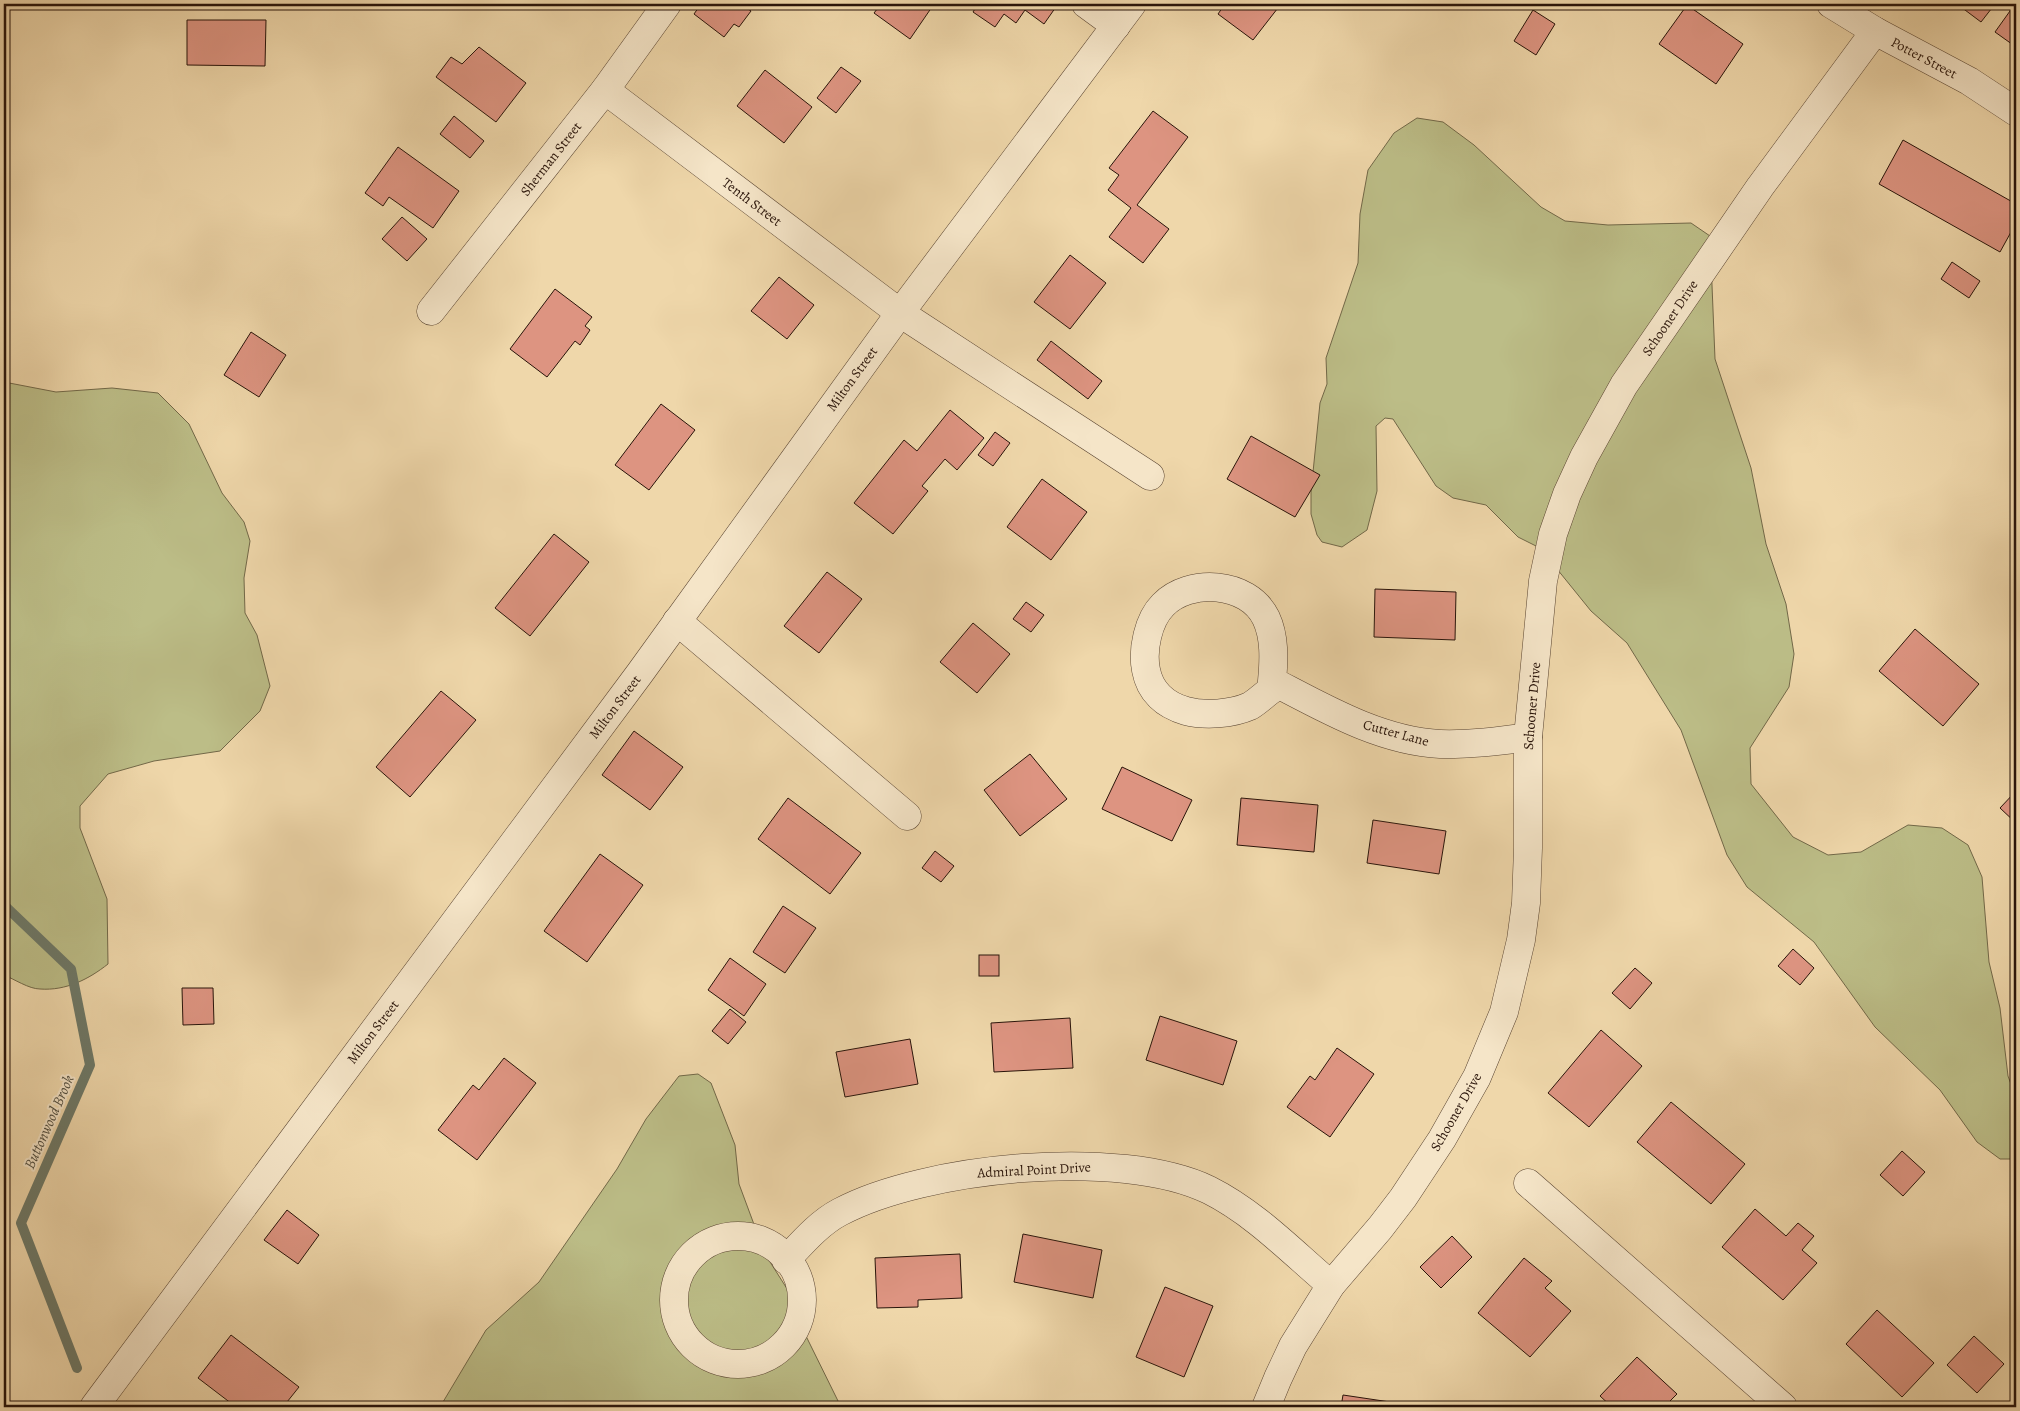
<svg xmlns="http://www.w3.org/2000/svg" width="2020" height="1411" font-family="Alegreya,serif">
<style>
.green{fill:#bcbd87;stroke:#726848}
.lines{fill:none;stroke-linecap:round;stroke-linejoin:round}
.stream{stroke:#6d7867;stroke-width:10}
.building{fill:#dd9481;stroke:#29140a}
.street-casing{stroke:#5a4532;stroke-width:29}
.street{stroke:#f5e5c8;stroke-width:28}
.labels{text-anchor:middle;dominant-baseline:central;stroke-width:4;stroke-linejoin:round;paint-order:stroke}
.street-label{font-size:14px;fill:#29140a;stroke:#f5e5c8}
.water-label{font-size:15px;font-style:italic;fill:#514e40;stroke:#f5e5c8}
</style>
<rect width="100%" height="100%" fill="#efd7aa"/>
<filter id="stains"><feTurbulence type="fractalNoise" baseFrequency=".004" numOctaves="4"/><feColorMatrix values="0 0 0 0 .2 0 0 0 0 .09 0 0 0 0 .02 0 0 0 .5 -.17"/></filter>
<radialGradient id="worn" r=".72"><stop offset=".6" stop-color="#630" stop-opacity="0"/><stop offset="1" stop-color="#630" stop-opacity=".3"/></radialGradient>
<g class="green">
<path d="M1417 118 1443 122 1474 145 1541 207 1565 221 1608 225 1691 223 1710 236 1715 359 1751 468 1766 544 1786 604 1794 654 1789 687 1750 748 1751 784 1793 837 1828 855 1861 852 1908 825 1942 828 1968 845 1982 877 1989 962 2000 1008 2008 1076 2016 1098V1159H2000L1977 1142 1940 1090 1875 1027 1814 942 1747 887 1727 855 1681 730 1627 643 1591 611 1540 548 1518 537 1486 505 1453 498 1436 486 1393 419 1385 418 1376 426 1377 491 1367 530 1342 547 1322 542 1317 535 1311 514V492L1320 403 1327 384 1326 358 1358 263 1360 214 1368 170 1394 133Z"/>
<path d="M4 382 56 392 112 388 158 393 189 424 222 493 244 522 250 541 244 578 245 613 257 635 270 686 260 711 220 751 154 761 108 774 80 806V828L107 899 108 964C89 979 66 991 40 989 29 989 14 979 4 975Z"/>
<path d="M698 1074 711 1083 735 1145 739 1184 765 1254 791 1295 804 1332 841 1407H440L486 1330 539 1282 617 1169 646 1119 679 1076Z"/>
</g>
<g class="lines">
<path class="stream" d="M4 905 71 969 90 1065 21 1223 77 1368"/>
</g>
<g class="building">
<path d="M701 4H741L751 11 739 27 734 24 724 37 694 14Z"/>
<path d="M881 4H934L910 39 874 13Z"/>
<path d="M978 4H1058L1044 24 1025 10 1016 23 1004 14 995 27 973 12Z"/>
<path d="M1225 4H1281L1253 40 1218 14Z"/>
<path d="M1957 4H1995L1981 22Z"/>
<path d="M2015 4H2016V47L1995 32Z"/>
<path d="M1687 5 1743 44 1716 84 1659 44Z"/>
<path d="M1533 10 1555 24 1536 55 1514 41Z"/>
<path d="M187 20H266L265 66 187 65Z"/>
<path d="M479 47 526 83 496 122 436 77 451 57 462 64Z"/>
<path d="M841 67 861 81 836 113 817 98Z"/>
<path d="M765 70 812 107 784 143 737 106Z"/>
<path d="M1153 111 1188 137 1137 205 1169 229 1143 263 1109 237 1131 208 1108 190 1119 175 1109 168Z"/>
<path d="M454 116 484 141 470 158 440 134Z"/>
<path d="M1903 140 2016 204V223L2000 252 1879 184Z"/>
<path d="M398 147 459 191 433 228 389 197 383 206 365 193Z"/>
<path d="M402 217 427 239 407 261 382 239Z"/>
<path d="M1070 255 1106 283 1070 329 1034 302Z"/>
<path d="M1952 262 1980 281 1969 298 1941 279Z"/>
<path d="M779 277 814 305 787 339 751 311Z"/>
<path d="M555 289 592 317 585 326 590 330 580 345 575 341 547 377 510 349Z"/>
<path d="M251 332 286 355 259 397 224 375Z"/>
<path d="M1051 341 1102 381 1088 399 1037 360Z"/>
<path d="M661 404 695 430 649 490 615 465Z"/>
<path d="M950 410 984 438 957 470 945 459 922 486 928 491 893 534 854 503 904 440 917 451Z"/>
<path d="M995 432 1010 443 993 466 978 455Z"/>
<path d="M1251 436 1320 475 1295 517 1227 479Z"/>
<path d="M1042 479 1087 512 1051 560 1007 527Z"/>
<path d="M554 534 589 562 530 636 495 608Z"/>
<path d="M827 572 862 599 819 653 784 626Z"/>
<path d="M1375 589 1456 592 1455 640 1374 637Z"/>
<path d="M1026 602 1044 615 1031 632 1013 619Z"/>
<path d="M973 623 1010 654 977 693 940 662Z"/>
<path d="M1915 629 1979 684 1943 726 1879 671Z"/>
<path d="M441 691 476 720 410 797 376 767Z"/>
<path d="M634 731 683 767 650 810 602 775Z"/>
<path d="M1030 754 1067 799 1020 836 984 790Z"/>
<path d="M1122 767 1192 800 1172 841 1102 809Z"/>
<path d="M2016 791V823L2000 808Z"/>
<path d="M788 798 861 853 830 894 758 839Z"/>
<path d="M1241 798 1318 805 1314 852 1237 845Z"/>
<path d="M1373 820 1446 831 1439 874 1367 863Z"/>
<path d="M935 851 954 866 941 882 922 868Z"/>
<path d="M600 854 643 885 587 962 544 931Z"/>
<path d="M783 906 816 928 785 973 753 952Z"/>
<path d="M1793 949 1814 968 1800 985 1778 966Z"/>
<rect x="979" y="955" width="20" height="21"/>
<path d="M730 958 766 984 744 1016 708 990Z"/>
<path d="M1635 968 1652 983 1630 1009 1612 993Z"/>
<path d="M182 988H213L214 1024 183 1025Z"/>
<path d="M730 1009 746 1022 728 1044 712 1031Z"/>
<path d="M1160 1016 1237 1041 1223 1085 1146 1060Z"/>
<path d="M1070 1018 1073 1068 994 1072 991 1023Z"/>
<path d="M1601 1030 1642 1066 1589 1127 1548 1093Z"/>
<path d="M910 1039 918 1084 845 1097 836 1052Z"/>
<path d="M1337 1048 1374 1074 1330 1137 1287 1107 1310 1076 1315 1080Z"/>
<path d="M504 1058 536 1083 477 1160 438 1130 473 1085 479 1090Z"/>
<path d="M1671 1102 1745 1164 1711 1204 1637 1142Z"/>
<path d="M1902 1151 1925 1172 1903 1196 1880 1175Z"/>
<path d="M1755 1209 1786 1236 1798 1223 1814 1236 1802 1250 1817 1263 1783 1300 1722 1247Z"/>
<path d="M287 1210 319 1235 298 1264 264 1240Z"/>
<path d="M1023 1234 1102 1250 1093 1298 1014 1282Z"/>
<path d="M1452 1236 1472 1257 1441 1288 1420 1267Z"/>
<path d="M960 1254 962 1298 918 1300V1307L877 1308 875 1258Z"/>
<path d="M1524 1258 1552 1281 1545 1288 1571 1311 1530 1357 1478 1313Z"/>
<path d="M1165 1287 1213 1306 1184 1377 1136 1357Z"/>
<path d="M1877 1310 1934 1363 1902 1397 1846 1344Z"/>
<path d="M231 1335 299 1387 283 1407H236L198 1378Z"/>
<path d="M1974 1336 2004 1364 1977 1393 1947 1365Z"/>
<path d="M1637 1357 1677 1394 1664 1407H1612L1600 1396Z"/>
<path d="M1343 1395 1390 1402V1407H1341Z"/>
</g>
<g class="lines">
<defs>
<g id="street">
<path d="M1086 4 1116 26"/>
<path d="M1831 4 1875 31 1969 81 2016 112"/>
<path d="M605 90 900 313 1150 476"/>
<path d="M431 311 605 90 667 4"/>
<path d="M677 621 907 816"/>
<path d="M1272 681C1274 660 1275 637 1266 618 1248 581 1189 578 1163 605 1148 620 1142 650 1146 670 1150 692 1165 705 1186 711 1205 716 1232 714 1250 706 1257 702 1264 695 1271 690L1272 681C1324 708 1380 741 1440 744 1470 745 1499 741 1528 737"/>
<path d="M1528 1183 1783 1407"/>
<circle cx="738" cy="1300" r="64"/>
<path d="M786 1260C802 1243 819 1223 840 1212 924 1167 1121 1147 1209 1190 1255 1213 1292 1252 1331 1285"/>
<path d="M94 1407 640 673 900 313 1132 4"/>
<path d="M1266 1407 1278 1378 1293 1346 1331 1285 1380 1228 1403 1198 1442 1139 1477 1077 1504 1012 1521 940 1526 903 1528 848V737L1543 581 1553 534 1567 494 1584 457 1624 385 1760 187 1875 31"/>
</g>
</defs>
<use href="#street" class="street-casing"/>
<use href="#street" class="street"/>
</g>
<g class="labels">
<g class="street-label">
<text transform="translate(1924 58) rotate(28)">Potter Street</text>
<text transform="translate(551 159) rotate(-52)">Sherman Street</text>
<text transform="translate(752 202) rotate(37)">Tenth Street</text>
<text transform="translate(1670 318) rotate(-56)">Schooner Drive</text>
<text transform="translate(852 379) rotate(-54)">Milton Street</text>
<text transform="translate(1532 706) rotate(-85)">Schooner Drive</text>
<text transform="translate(615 707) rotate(-53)">Milton Street</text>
<text transform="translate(1396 733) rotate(15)">Cutter Lane</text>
<text transform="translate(373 1032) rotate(-53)">Milton Street</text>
<text transform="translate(1456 1112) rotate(-60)">Schooner Drive</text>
<text transform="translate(1034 1170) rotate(-3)">Admiral Point Drive</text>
</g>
<g class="water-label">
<text transform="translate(49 1122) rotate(-66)">Buttonwood Brook</text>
</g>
</g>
<rect width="2020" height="1411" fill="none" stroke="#efd7aa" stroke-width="20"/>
<rect x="5" y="5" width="2010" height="1401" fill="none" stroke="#29140a" stroke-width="2.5"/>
<rect x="10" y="10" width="2000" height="1391" fill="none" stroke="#29140a"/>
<rect width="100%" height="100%" filter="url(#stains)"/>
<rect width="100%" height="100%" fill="url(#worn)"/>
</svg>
